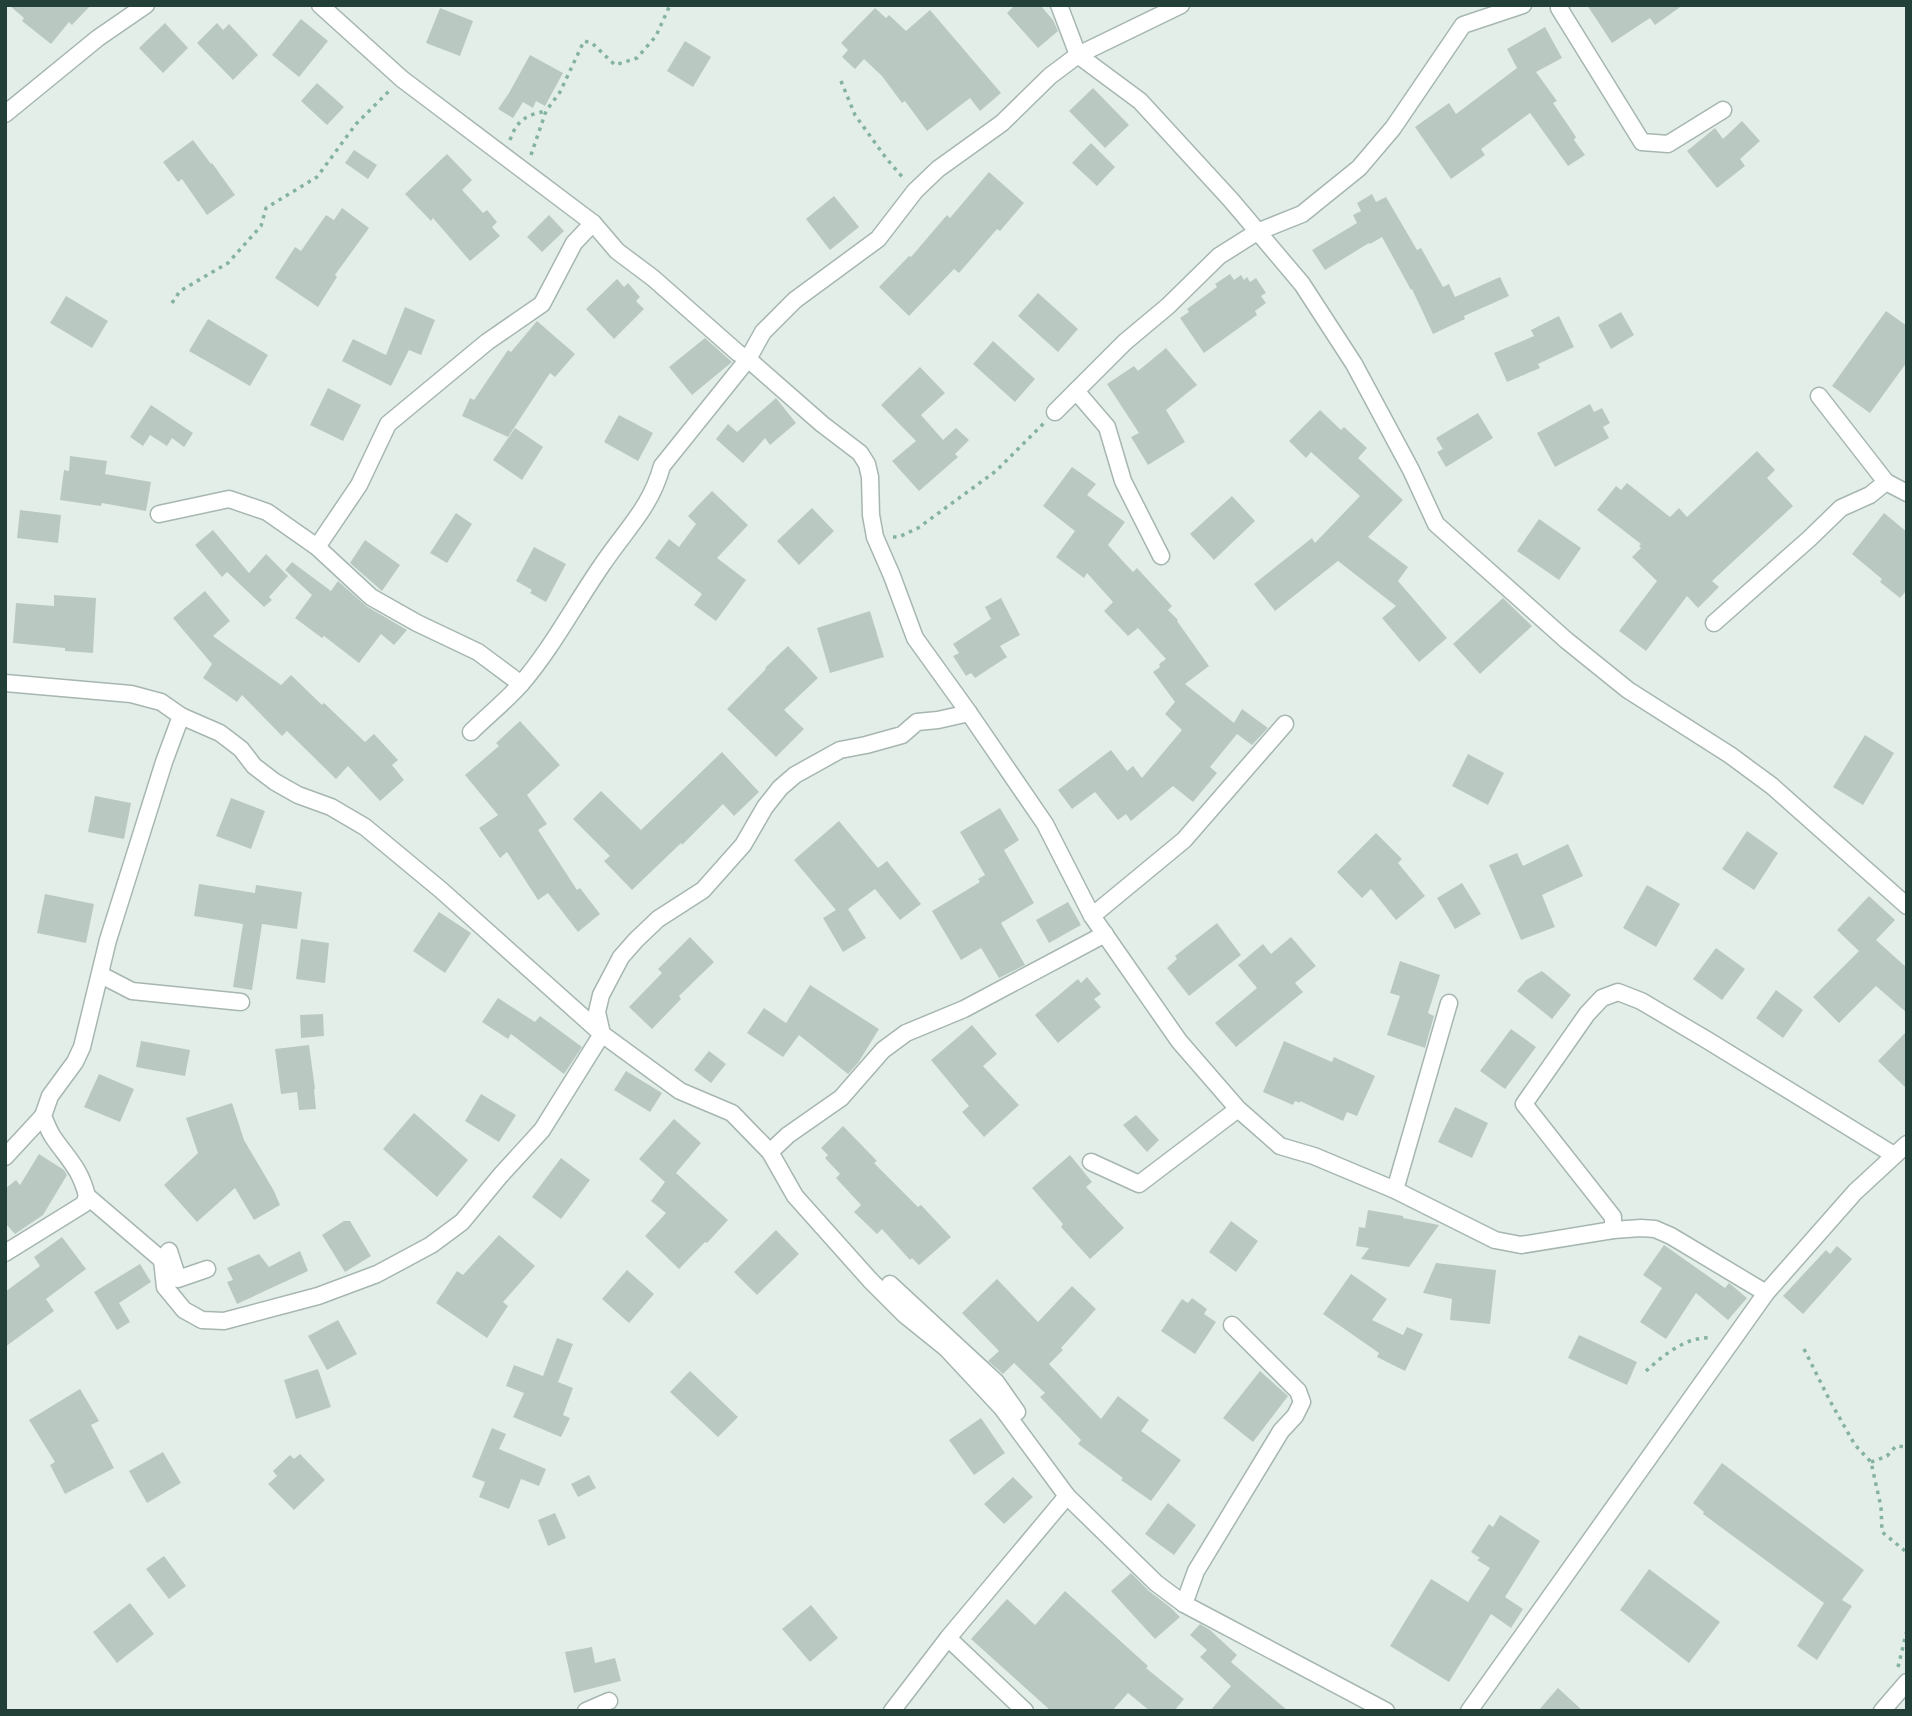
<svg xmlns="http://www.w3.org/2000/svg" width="1912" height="1716" font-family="'Nunito Sans',sans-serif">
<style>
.building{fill:#b9c9c2}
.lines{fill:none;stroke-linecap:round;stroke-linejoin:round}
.minor-casing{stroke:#a6b6b0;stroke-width:19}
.path{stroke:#84b2a3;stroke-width:3.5;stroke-dasharray:3.5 5;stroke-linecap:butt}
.minor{stroke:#fff;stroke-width:16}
</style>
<rect width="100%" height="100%" fill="#e4eee9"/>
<g class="building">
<path d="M9 5H91L72 25 69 22 51 44 22 21 24 18Z"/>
<path d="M1015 5H1040L1053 20 1058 31 1038 48 1007 13Z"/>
<path d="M1587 5H1683L1655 25 1650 18 1612 43Z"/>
<path d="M440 8 473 21 460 56 426 43Z"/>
<path d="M875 8 886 18 889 15 906 31 930 10 1001 93 980 111 970 98 927 131 905 101 902 103 882 76 864 59 855 69 842 57 848 50 841 43Z"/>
<path d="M301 19 328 41 299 77 272 55Z"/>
<path d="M165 23 188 48 163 73 139 48Z"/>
<path d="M217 23 223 30 229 24 258 55 233 80 197 43Z"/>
<path d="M1545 27 1562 58 1536 72 1557 101 1553 103 1576 137 1574 140 1585 155 1568 166 1530 113 1481 149 1485 155 1451 179 1415 127 1449 103 1456 114 1517 68 1507 49Z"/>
<path d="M685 41 711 57 693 87 667 71Z"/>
<path d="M530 55 563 73 545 106 536 101 533 108 523 102 513 118 498 109 509 93Z"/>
<path d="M317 83 344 107 327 125 301 101Z"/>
<path d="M1093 88 1129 125 1105 148 1069 111Z"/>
<path d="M1742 121 1760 141 1740 159 1745 166 1717 188 1687 151 1715 128 1723 139Z"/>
<path d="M193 140 211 164 212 163 235 195 207 215 182 179 178 182 163 162Z"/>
<path d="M1091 143 1115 167 1097 186 1072 163Z"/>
<path d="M354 150 377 165 368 179 345 163Z"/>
<path d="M447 154 472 180 462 190 483 213 487 210 497 222 492 227 500 236 470 261 433 218 431 221 405 194Z"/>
<path d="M989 172 1024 203 1000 231 997 229 959 273 954 269 909 316 879 287 909 256 911 257 947 215 950 218Z"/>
<path d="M1372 194 1376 202 1386 197 1417 250 1421 248 1443 287 1449 284 1455 297 1500 277 1509 296 1464 316 1465 319 1433 334 1412 289 1411 290 1382 237 1370 244 1369 243 1325 270 1312 250 1357 223 1353 215 1361 211 1357 203Z"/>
<path d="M834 196 859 227 830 250 806 219Z"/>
<path d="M342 208 369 228 335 275 337 277 318 307 275 278 295 247 301 251 326 215 334 220Z"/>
<path d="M549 215 564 231 542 252 527 237Z"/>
<path d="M1230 274 1234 280 1241 275 1244 280 1247 277 1250 282 1256 278 1266 293 1261 296 1266 303 1255 311 1257 315 1204 353 1180 318 1189 312 1187 309 1217 287 1215 284Z"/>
<path d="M617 279 624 287 628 283 640 297 636 301 644 309 614 339 586 309Z"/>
<path d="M1038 293 1078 329 1058 352 1018 316Z"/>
<path d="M66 296 108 321 92 348 50 323Z"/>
<path d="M405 307 435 320 421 355 409 350 391 386 342 361 353 339 386 355Z"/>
<path d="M1886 311 1907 326V362L1870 413 1832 386Z"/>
<path d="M1621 312 1634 335 1611 349 1598 325Z"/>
<path d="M1559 316 1574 347 1538 364 1540 368 1507 382 1494 353 1534 336 1531 330Z"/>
<path d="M208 319 268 355 250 386 189 351Z"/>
<path d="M537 321 575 354 555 377 550 373 508 437 462 416 470 398 474 400 508 350 511 352Z"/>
<path d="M705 338 732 362 692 395 669 367Z"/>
<path d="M993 341 1035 379 1015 402 973 364Z"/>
<path d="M1166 348 1197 385 1166 410 1185 442 1148 465 1131 437 1139 433 1107 384 1134 366 1138 371Z"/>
<path d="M920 367 945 393 921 415 943 440 956 428 969 440 955 454 958 457 919 491 892 461 916 441 881 405Z"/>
<path d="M328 388 361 405 343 441 310 425Z"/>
<path d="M776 398 796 423 770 445 765 438 743 463 716 439 728 424 737 432Z"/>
<path d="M1590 404 1594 412 1602 408 1610 423 1603 427 1609 438 1555 467 1537 433Z"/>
<path d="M151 405 193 433 184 447 172 438 167 446 150 435 143 446 130 437Z"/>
<path d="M1320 410 1341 430 1344 427 1367 448 1358 458 1403 500 1368 537 1408 567 1398 581 1447 638 1419 662 1382 618 1396 606 1338 561 1275 611 1254 584 1312 538 1315 543 1360 496 1311 452 1306 458 1289 441Z"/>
<path d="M1478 413 1493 438 1446 467 1437 452 1443 449 1436 438Z"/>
<path d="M619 415 653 433 638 461 604 442Z"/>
<path d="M515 428 543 447 522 480 493 460Z"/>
<path d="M1757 451 1775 470 1767 478 1793 506 1712 581 1719 587 1698 608 1687 596 1646 651 1619 631 1657 581 1632 557 1641 548 1639 546 1641 544 1597 510 1616 486 1621 490 1627 483 1670 517 1679 508 1687 517Z"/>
<path d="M70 456 107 461 105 474 151 482 146 511 102 503 101 506 60 500 64 470 69 471Z"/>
<path d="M1072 467 1096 484 1087 495 1125 522 1108 545 1133 572 1137 568 1172 606 1168 610 1178 620 1177 621 1209 666 1185 684 1234 723 1242 709 1268 728 1252 745 1237 734 1210 767 1217 773 1193 802 1173 786 1131 821 1126 814 1118 820 1095 792 1072 809 1058 790 1111 750 1127 771 1133 766 1142 778 1182 730 1165 714 1175 702 1153 672 1160 667 1159 664 1166 659 1138 628 1128 636 1104 611 1113 602 1087 573 1084 578 1056 557 1075 531 1043 506Z"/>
<path d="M712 491 748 525 717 558 746 580 716 621 694 605 702 594 655 558 669 539 679 547 696 524 688 516Z"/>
<path d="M1232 496 1255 521 1214 560 1190 534Z"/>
<path d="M812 508 834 531 799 565 777 541Z"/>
<path d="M20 510 61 515 58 543 17 538Z"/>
<path d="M456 513 472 524 447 563 430 553Z"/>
<path d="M1884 513 1907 532V590L1900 598 1880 582 1882 579 1852 554Z"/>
<path d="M1539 519 1581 548 1559 580 1517 551Z"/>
<path d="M213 530 249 573 266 554 288 576 269 597 272 600 264 607 227 572 222 577 195 545Z"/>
<path d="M365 540 400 565 382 591 350 563Z"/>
<path d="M534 547 566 564 546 602 530 593 532 590 516 581Z"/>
<path d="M292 562 331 591 338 581 366 606 407 630 394 645 381 634 359 663 324 636 322 638 295 618 312 595 285 570Z"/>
<path d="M205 591 230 621 213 636 281 685 291 675 322 705 324 703 365 742 374 734 398 760 392 765 404 780 380 801 348 766 336 779 287 731 282 736 242 695 237 702 203 678 212 664 173 618Z"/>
<path d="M54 595 96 598 93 653 65 651V648L13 643 16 603 54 606Z"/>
<path d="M1001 598 1020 635 1000 646 1007 657 975 678 971 673 966 676 953 656 959 653 953 644 991 619 985 607Z"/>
<path d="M1503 598 1532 626 1480 674 1453 644Z"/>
<path d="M870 611 884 657 830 673 817 628Z"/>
<path d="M788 646 818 678 784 710 804 729 776 757 727 709 766 669 765 668Z"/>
<path d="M520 721 560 765 527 795 547 824 538 830 577 890 580 888 600 914 578 932 548 893 538 900 507 852 500 858 479 828 498 815 465 775 499 746 496 743Z"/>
<path d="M1865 735 1894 753 1863 805 1833 787Z"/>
<path d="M722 752 759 792 734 816 723 804 682 845 681 843 632 890 604 861 610 856 573 819 601 791 641 830Z"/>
<path d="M1468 754 1504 773 1488 805 1452 786Z"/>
<path d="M95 796 131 803 124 839 88 832Z"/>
<path d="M231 798 265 811 251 849 216 836Z"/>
<path d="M1000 808 1019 840 1004 850 1034 903 1001 923 1025 965 999 978 981 948 961 960 932 911 980 882 978 879 985 875 960 832Z"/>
<path d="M839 821 878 868 887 861 921 904 900 920 875 889 848 909 866 938 843 952 823 918 836 910 794 860Z"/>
<path d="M1747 831 1778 853 1754 890 1722 869Z"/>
<path d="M1376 833 1402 859 1398 863 1425 896 1396 920 1371 889 1362 898 1337 872Z"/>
<path d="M1568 844 1583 876 1542 895 1555 927 1521 940 1489 865 1517 853 1523 866Z"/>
<path d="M1462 883 1481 914 1455 929 1437 898Z"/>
<path d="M199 884 255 893 256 885 302 892 297 929 262 924 252 990 233 987 243 924 194 916Z"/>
<path d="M1647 885 1680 904 1656 947 1623 928Z"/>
<path d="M45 894 94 904 86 943 37 933Z"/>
<path d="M1869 896 1895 920 1876 940 1907 968V1013L1876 986 1839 1023 1813 997 1859 951 1837 930Z"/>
<path d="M1068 902 1081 925 1049 943 1036 920Z"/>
<path d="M439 912 471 933 445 973 413 951Z"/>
<path d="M1217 923 1241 955 1189 996 1167 968 1177 959 1175 956Z"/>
<path d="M690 937 714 962 679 996 681 999 652 1029 629 1007 662 973 658 969Z"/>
<path d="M1291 937 1316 966 1295 983 1303 992 1236 1047 1215 1023 1257 988 1238 965 1263 944 1271 954Z"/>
<path d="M301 939 329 943 325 983 296 979Z"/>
<path d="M1716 948 1745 969 1722 1000 1693 979Z"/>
<path d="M1400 961 1440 975 1428 1013 1434 1016 1425 1048 1387 1035 1400 996 1390 993Z"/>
<path d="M1542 971 1571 995 1552 1019 1517 991 1526 980Z"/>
<path d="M1087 977 1101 994 1094 999 1101 1007 1058 1043 1035 1015 1078 979 1081 983Z"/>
<path d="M810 985 879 1029 858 1063 848 1074 799 1035 783 1057 747 1033 764 1008 786 1023Z"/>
<path d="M1776 990 1803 1010 1783 1038 1756 1018Z"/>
<path d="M498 998 535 1022 540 1016 582 1047 564 1074 511 1034 508 1039 482 1022Z"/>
<path d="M323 1014 324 1036 301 1038 300 1015Z"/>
<path d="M972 1025 997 1054 983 1066 1019 1105 984 1137 962 1112 969 1106 931 1060Z"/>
<path d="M1511 1029 1536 1047 1505 1089 1480 1071Z"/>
<path d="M1907 1031V1089L1878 1061Z"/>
<path d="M141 1041 190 1050 185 1076 136 1067Z"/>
<path d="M1284 1041 1332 1062 1334 1057 1375 1076 1357 1116 1347 1112 1343 1121 1300 1101V1103L1295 1101 1293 1105 1263 1092Z"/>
<path d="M309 1045 315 1089H314L316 1109 299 1110 297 1092 281 1094 275 1049Z"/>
<path d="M709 1051 726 1064 711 1083 694 1070Z"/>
<path d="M626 1071 662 1093 650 1112 614 1090Z"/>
<path d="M99 1074 134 1089 120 1122 84 1107Z"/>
<path d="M481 1094 516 1115 499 1142 465 1121Z"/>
<path d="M232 1103 244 1140 274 1191 280 1205 254 1220 235 1188 197 1222 164 1185 198 1153 186 1118Z"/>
<path d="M1455 1107 1488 1123 1472 1158 1438 1142Z"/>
<path d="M414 1113 468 1160 437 1197 383 1149Z"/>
<path d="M1136 1115 1159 1140 1147 1152 1123 1125Z"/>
<path d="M674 1119 701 1143 676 1173 728 1220 707 1243 705 1242 679 1269 645 1236 666 1213 651 1201 665 1182 639 1159Z"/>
<path d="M843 1126 877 1161 874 1163 918 1207 921 1205 951 1237 919 1265 912 1258 910 1260 882 1229 877 1234 854 1212 861 1205 836 1178 840 1174 825 1158 828 1155 821 1148Z"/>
<path d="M39 1154 64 1170 67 1175 43 1215 15 1234 5 1223V1189L16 1180 20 1185Z"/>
<path d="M1070 1155 1092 1182 1086 1187 1124 1228 1090 1259 1061 1227 1063 1224 1032 1188Z"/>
<path d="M561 1158 590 1180 561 1219 532 1197Z"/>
<path d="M1368 1210 1403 1216V1218L1439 1225 1409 1267 1361 1259 1369 1248 1356 1246 1359 1227 1365 1228Z"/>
<path d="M344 1221H350L371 1256 345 1272 322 1235Z"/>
<path d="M1231 1221 1258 1241 1236 1272 1209 1252Z"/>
<path d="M776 1230 799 1254 757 1295 734 1272Z"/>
<path d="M499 1235 535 1266 503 1302 508 1306 487 1338 436 1303 457 1271 463 1275Z"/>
<path d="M62 1237 86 1269 46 1299 54 1311 5 1347V1292L40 1266 34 1257Z"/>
<path d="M1664 1245 1725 1288 1729 1283 1747 1298 1728 1320 1696 1293 1666 1339 1640 1322 1662 1288 1643 1275Z"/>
<path d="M1837 1246 1852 1259 1803 1314 1783 1296 1826 1250 1830 1254Z"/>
<path d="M300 1251 308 1271 237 1304 227 1282 233 1280 227 1268 259 1254 269 1267Z"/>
<path d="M1436 1263 1496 1270 1490 1324 1450 1320 1452 1299 1423 1293Z"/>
<path d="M140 1264 151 1282 119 1303 130 1322 117 1330 94 1292Z"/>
<path d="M627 1270 654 1294 629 1323 602 1299Z"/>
<path d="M1351 1274 1387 1299 1372 1320 1403 1335 1407 1327 1423 1334 1405 1371 1377 1357 1379 1353 1323 1314Z"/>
<path d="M997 1279 1038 1322 1072 1286 1096 1309 1061 1348 1063 1350 1049 1364 1101 1419 1118 1396 1149 1420 1141 1431 1181 1460 1151 1501 1121 1480 1123 1478 1078 1444 1081 1440 1040 1397 1045 1393 1014 1363 1003 1374 988 1361 999 1351 962 1313Z"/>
<path d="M1192 1298 1207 1309 1204 1314 1216 1322 1195 1354 1161 1331 1182 1299 1188 1303Z"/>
<path d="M338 1320 357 1354 327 1370 308 1336Z"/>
<path d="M1579 1335 1637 1362 1627 1385 1568 1358Z"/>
<path d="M557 1338 573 1344 558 1382 573 1388 563 1415 570 1418 561 1437 513 1417 524 1393 506 1386 514 1365 543 1376Z"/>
<path d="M318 1369 331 1407 296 1419 284 1380Z"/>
<path d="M690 1371 738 1417 718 1437 670 1392Z"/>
<path d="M1260 1371 1288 1396 1253 1442 1223 1418Z"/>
<path d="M80 1389 99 1421 91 1425 114 1468 65 1494 50 1465 55 1462 29 1420Z"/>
<path d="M981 1418 1005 1453 974 1475 949 1440Z"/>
<path d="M492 1428 506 1434 499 1449 546 1469 539 1486 521 1479 509 1509 479 1497 485 1482 472 1477Z"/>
<path d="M163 1452 181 1483 147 1503 129 1471Z"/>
<path d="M300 1454 325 1480 294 1510 268 1484 277 1476 273 1471 290 1455 294 1459Z"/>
<path d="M1722 1463 1864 1570 1842 1600 1852 1606 1817 1660 1797 1646 1824 1603 1703 1514 1704 1512 1693 1503Z"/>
<path d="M589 1475 596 1488 578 1497 571 1484Z"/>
<path d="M1013 1477 1033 1497 1004 1524 984 1504Z"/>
<path d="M1168 1503 1196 1525 1174 1555 1145 1534Z"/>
<path d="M555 1513 566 1538 548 1546 538 1520Z"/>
<path d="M1500 1515 1540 1541 1505 1597 1523 1609 1511 1628 1491 1614 1449 1682 1390 1646 1431 1579 1468 1602 1490 1568 1477 1560 1480 1558 1471 1552 1489 1524 1493 1527Z"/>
<path d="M164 1556 186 1586 169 1599 146 1569Z"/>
<path d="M1649 1569 1720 1622 1689 1663 1620 1610Z"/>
<path d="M1131 1573 1149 1591 1170 1607 1180 1617 1155 1639 1111 1591Z"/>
<path d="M1065 1591 1148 1666 1146 1668 1184 1699 1174 1711H1150L1128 1693 1112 1711H1051L971 1639 1007 1599 1035 1625Z"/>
<path d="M130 1603 154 1634 117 1663 93 1632Z"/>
<path d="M811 1605 838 1638 810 1662 782 1629Z"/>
<path d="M1200 1624 1210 1630 1237 1655 1231 1662 1288 1711H1210L1231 1686 1200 1657 1207 1650 1190 1635Z"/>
<path d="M592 1647 595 1663 615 1658 621 1681 574 1693 565 1652Z"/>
<path d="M1558 1688 1583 1711H1538Z"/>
</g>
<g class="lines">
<defs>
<g id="minor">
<path d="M320 5 402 79 593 223 617 251 653 278 738 353 748 359 822 424 860 453 867 464 870 477 871 515 875 537 892 576 915 638 969 713 1045 824 1092 916 1179 1041 1238 1109 1280 1146 1314 1156 1395 1190 1495 1240 1521 1245 1613 1230 1641 1228 1655 1229 1671 1236 1766 1293"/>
<path d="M1059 5 1078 55 1140 101 1231 200 1302 284 1354 364 1411 470 1436 524 1566 640 1628 690 1730 755 1772 786 1907 906"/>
<path d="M1561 5 1559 8 1642 142 1668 144 1723 110"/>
<path d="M5 114 98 38 146 5"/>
<path d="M1076 391 1107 427 1123 481 1161 556"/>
<path d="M1819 396 1886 482 1907 493"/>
<path d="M1055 412 1125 342 1168 306 1219 256 1257 232 1302 214 1359 168 1393 128 1463 25 1523 5"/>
<path d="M159 514 229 499 267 512 317 547 371 597 417 623 478 652 521 684"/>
<path d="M317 547 359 485 388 424 487 342 542 304 574 243 593 223"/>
<path d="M1714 623 1809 539 1841 508 1870 495 1886 482"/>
<path d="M5 683 131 694 161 702 181 716 220 733 241 749 254 766 275 782 298 795 331 807 365 827 441 890 602 1034 680 1091 732 1113 770 1152 795 1196 870 1280 905 1315 946 1348 1002 1408 1067 1496 1156 1583 1184 1604 1386 1711"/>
<path d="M471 732C487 716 506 701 521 684 552 648 575 604 602 565 626 529 650 509 662 466L748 359 763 332 795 300 878 239 915 191 938 169 1002 123 1050 76 1078 55 1181 5"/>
<path d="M1092 916 1184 840 1285 724"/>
<path d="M101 975 132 991 241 1002"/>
<path d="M770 1152 788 1135 841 1098 883 1050 906 1033 964 1009 1105 934"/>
<path d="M5 1157 43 1116"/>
<path d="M1091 1162 1139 1184 1238 1109"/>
<path d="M1395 1190 1449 1003"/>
<path d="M1613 1230V1217L1524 1104 1587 1014 1602 998 1618 992 1641 1001 1707 1040 1894 1155"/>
<path d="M5 1253 84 1204 87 1196"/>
<path d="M162 1260 87 1196C80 1168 68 1159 53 1137 49 1131 46 1123 43 1116L50 1096 75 1062 82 1047 108 940 164 762 181 716"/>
<path d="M207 1269 178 1279 169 1251 162 1260 165 1287 184 1310 202 1320 224 1321 318 1296 377 1274 431 1245 462 1222 500 1176 542 1130 602 1034 597 1012 601 995 621 957 636 940 658 919 703 890 743 845 765 807 780 788 795 775 840 750 866 745 902 735 917 722 938 720 969 713"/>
<path d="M890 1284 996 1382 1017 1412"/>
<path d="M1184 1604 1196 1571 1281 1431 1295 1416 1302 1402 1298 1391 1232 1325"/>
<path d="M948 1638 1025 1711"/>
<path d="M586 1711 609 1701"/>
<path d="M892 1711 948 1638 1067 1496"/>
<path d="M1469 1711 1766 1293 1855 1192 1907 1144"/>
<path d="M1882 1711 1907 1682"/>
</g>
</defs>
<use href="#minor" class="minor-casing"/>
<g class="path">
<path d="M841 81 855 115 886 158 904 179"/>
<path d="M510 140C517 120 526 115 546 111"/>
<path d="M531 155 546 111 560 92 584 41 592 43 615 65 637 58 656 36 670 5"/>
<path d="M172 303 180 291 228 263 261 226 266 208 317 177 356 124 390 90"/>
<path d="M893 537H899L918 528 996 471 1044 423"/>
<path d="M1804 1349 1830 1401 1855 1445 1871 1462 1881 1507 1882 1532 1904 1550 1907 1555"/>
<path d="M1646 1371C1664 1355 1686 1336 1712 1338"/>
<path d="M1871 1462 1887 1456 1896 1446 1907 1447"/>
<path d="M1898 1667 1907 1630"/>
</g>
<use href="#minor" class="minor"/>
</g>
<rect width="1912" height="1716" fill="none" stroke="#234038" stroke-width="14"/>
</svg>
